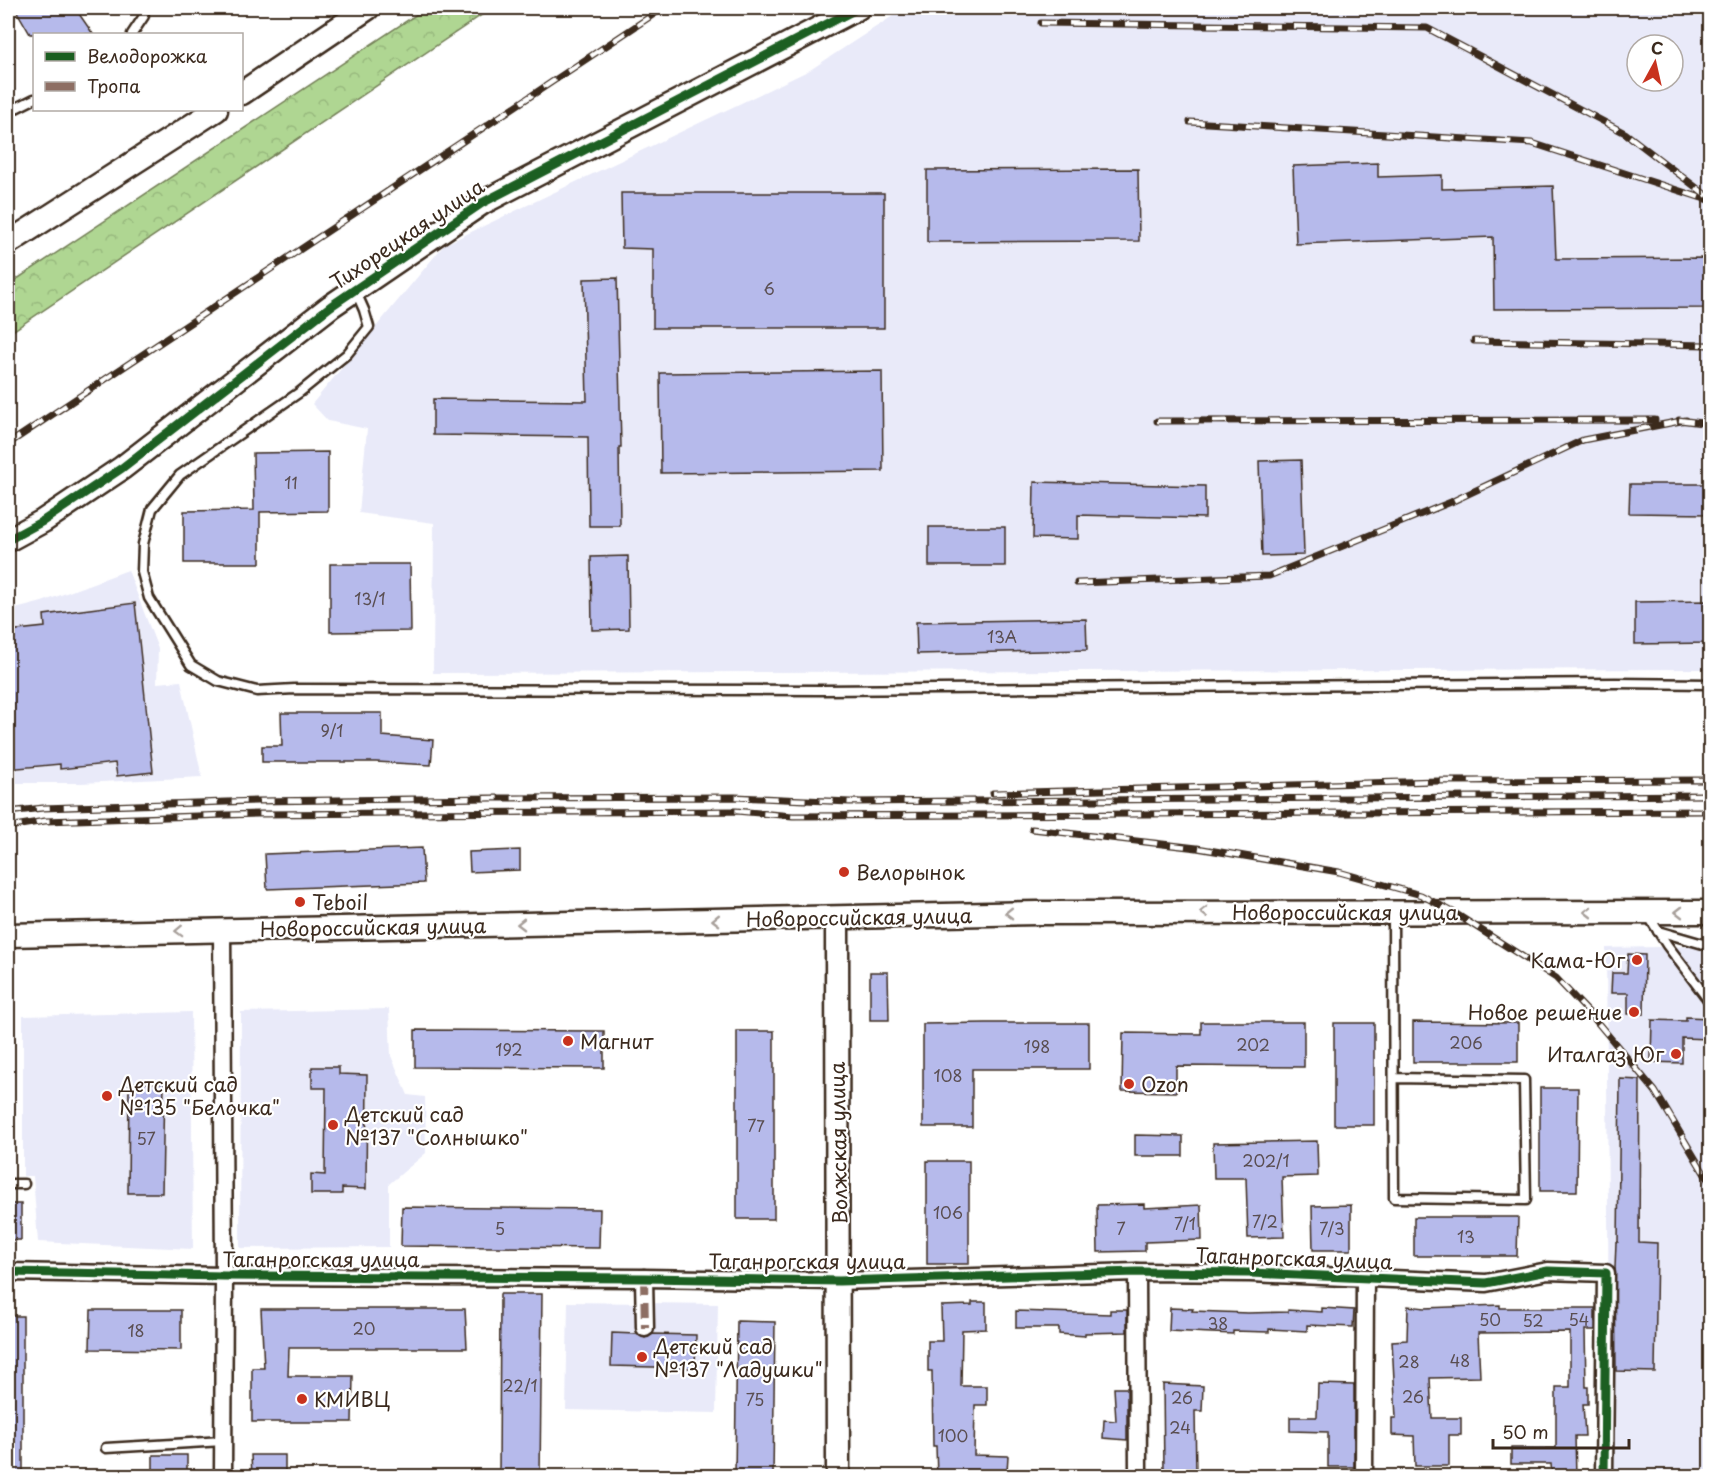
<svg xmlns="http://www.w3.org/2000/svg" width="1718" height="1484" font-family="'Playpen Sans',sans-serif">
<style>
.built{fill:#e9eaf9;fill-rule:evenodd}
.forest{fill:url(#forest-crowns);stroke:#758058;stroke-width:1.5}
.building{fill:#b6baeb;stroke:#3b2a1e;stroke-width:1.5}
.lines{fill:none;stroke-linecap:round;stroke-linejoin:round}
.lane-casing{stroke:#3b2a1e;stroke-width:13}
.street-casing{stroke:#3b2a1e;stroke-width:21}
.secondary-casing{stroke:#3b2a1e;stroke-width:27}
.lane{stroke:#fff;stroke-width:8}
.street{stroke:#fff;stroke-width:16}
.secondary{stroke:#fff;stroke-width:22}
.rail-casing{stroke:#3b2a1e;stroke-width:7}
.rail{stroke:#fff;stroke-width:4.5;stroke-dasharray:14;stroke-linecap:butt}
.quiet{stroke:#8d6e63;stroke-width:8;stroke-dasharray:15 8;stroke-linecap:butt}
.cycleway-casing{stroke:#fff;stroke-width:13}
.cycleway{stroke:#1b5e20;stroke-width:9}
.oneway{stroke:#a79f9a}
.poi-dot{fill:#c8321e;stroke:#fff;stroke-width:2}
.labels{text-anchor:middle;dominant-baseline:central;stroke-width:4.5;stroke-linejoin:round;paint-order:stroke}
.number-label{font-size:16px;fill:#5a4e51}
.street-label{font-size:20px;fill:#3b2a1e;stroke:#fff}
.poi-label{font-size:20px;fill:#3b2a1e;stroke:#fff;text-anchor:start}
</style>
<defs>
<pattern id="forest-crowns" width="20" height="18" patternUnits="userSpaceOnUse" patternTransform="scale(1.5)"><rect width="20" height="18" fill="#afd692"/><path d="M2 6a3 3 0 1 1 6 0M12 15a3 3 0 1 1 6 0" fill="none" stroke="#97b87d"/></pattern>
</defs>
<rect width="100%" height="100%" fill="#fff"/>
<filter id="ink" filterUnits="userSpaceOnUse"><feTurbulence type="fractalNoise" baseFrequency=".0167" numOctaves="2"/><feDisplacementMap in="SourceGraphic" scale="12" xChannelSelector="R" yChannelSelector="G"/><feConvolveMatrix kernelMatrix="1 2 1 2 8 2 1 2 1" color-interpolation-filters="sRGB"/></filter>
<g filter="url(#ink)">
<g class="built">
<path d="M905 8H1710V669L433 673 434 523 359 513 367 429 328 421 312 404 444 245 810 70ZM1637 45H1673V81H1637Z"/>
<path d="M128 570 158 649 157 683 181 681 202 777 81 783H8V611L42 602Z"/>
<path d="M1710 946V1476H1610L1606 948Z"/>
<path d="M389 1009 391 1056 408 1095 425 1097 426 1153 389 1184V1247L240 1248 241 1012Z"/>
<path d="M191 1012 193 1249 38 1242 33 1176H23V1016Z"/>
<path d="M568 1302 718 1304 716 1413 566 1410Z"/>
</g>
<path class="forest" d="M426 8H492L8 334V285Z"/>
<g class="building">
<path d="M15 8H75L93 34H30Z"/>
<path d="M1378 163V177L1442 175V189L1553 186 1556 259 1710 258V308L1494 309 1493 237 1296 244 1293 166Z"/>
<path d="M1138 169 1139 241 927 242V170Z"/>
<path d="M621 193H884V328H653V249L622 248Z"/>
<path d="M617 278 621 447H619L620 526H589L588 437 433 435V399L587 401 584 279Z"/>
<path d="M882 371 883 471 661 473 660 373Z"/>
<path d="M328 452V511L260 512V563H184V511L254 510 253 453Z"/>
<path d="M1301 460 1304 555 1262 556 1259 461Z"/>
<path d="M1034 482 1205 486V518L1078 515V539L1033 538Z"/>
<path d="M1630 484H1710V514L1629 513Z"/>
<rect x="929" y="527" width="76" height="39"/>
<path d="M628 556 629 629 592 630 591 557Z"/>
<path d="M330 564H410L411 631 330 632Z"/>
<path d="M1710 601V643L1635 644V602Z"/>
<path d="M135 603 153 772 117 776 115 763 60 769V764L8 769V631L45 627 44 615Z"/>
<path d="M1086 619 1087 650 917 654 916 622Z"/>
<path d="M281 713H382V736L433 740 431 765 376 762H262V746H282Z"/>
<path d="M422 848 424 883 267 889 265 854Z"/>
<path d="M520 850V870L470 872 469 852Z"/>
<path d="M1628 954 1645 955 1644 1014H1628V993H1611L1612 973H1627Z"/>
<path d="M870 972H888L889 1020H870Z"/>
<path d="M1686 1017 1710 1018V1039L1682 1038V1063L1651 1062 1652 1020 1686 1021Z"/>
<path d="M1201 1022H1304V1067L1176 1066V1092L1122 1091 1123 1033 1201 1034Z"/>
<path d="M1413 1022 1518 1023V1062H1413Z"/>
<path d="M986 1023H1089V1069H972V1127H923V1024Z"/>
<rect x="1334" y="1023" width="40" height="102"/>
<path d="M415 1030 604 1031V1068L415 1067Z"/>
<rect x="737" y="1031" width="37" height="188"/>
<path d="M312 1067H339V1074L367 1075 366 1189 342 1188V1194H311V1174L325 1175 326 1088H312Z"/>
<path d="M1620 1079 1640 1080 1639 1242 1657 1243 1655 1372 1616 1371 1615 1268 1616 1242H1618Z"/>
<path d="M129 1083H164L162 1193H128Z"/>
<path d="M1540 1088H1578L1577 1191H1540Z"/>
<path d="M1135 1135 1183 1136V1156H1135Z"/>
<path d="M1317 1141 1318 1176 1282 1177 1284 1237 1248 1238 1246 1178H1214L1213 1143Z"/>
<rect x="927" y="1161" width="42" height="103"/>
<rect x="8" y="1204" width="13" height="36"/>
<path d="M1144 1204V1208L1201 1205 1202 1240 1145 1242V1251L1098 1252 1097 1205Z"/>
<path d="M1351 1205V1250H1313L1312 1206Z"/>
<path d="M402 1207 600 1209 599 1248 401 1246Z"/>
<path d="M1414 1217H1518L1517 1256H1414Z"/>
<path d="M500 1294H542L540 1476H499Z"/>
<path d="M972 1302H986V1329L962 1330 961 1386H987V1405H975L974 1455 1008 1456 1007 1471 965 1470V1475L937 1476 936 1446H933L932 1371H928V1341H942L941 1306 972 1305Z"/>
<path d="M1500 1305V1308H1595V1330H1585L1586 1387H1588V1404H1583L1585 1436H1575L1576 1476H1552L1551 1464H1511V1448H1556V1387H1570V1332L1478 1333 1480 1377 1430 1378 1432 1418H1461V1435H1449V1466H1415L1414 1436 1392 1435V1418H1396L1392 1341 1407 1340 1408 1306 1425 1308Z"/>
<path d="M1170 1308 1193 1309 1192 1311 1248 1313 1288 1312V1310L1322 1312V1308L1354 1310 1353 1327 1307 1325V1331L1269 1329V1332L1233 1331V1334L1169 1331Z"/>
<path d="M261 1309H465L467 1348H289L288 1376H353L352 1422H252V1368H264Z"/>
<path d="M91 1310H181V1350L90 1349Z"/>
<path d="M1110 1310H1127V1332L1085 1333V1336L1059 1334V1328H1016V1311L1110 1314Z"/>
<rect x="8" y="1316" width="15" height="160"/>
<path d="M737 1321 775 1322 773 1476H735Z"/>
<path d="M612 1333 636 1334 645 1338 653 1334 696 1335 695 1368 611 1366Z"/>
<path d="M1163 1384 1203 1386 1202 1411H1195L1196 1473 1164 1472Z"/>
<path d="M1318 1384 1354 1385V1467H1328V1432L1290 1431V1417H1317Z"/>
<path d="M1114 1388H1127V1440L1103 1438 1104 1420 1116 1421Z"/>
<rect x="153" y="1455" width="34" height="21"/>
<path d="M251 1455H285V1476H252Z"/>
</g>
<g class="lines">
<defs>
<g id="lane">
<path d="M132 34 144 16 141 8"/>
<path d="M8 112 34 99"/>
<path d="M356 292 364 310 369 327 347 354 300 392 180 475 152 509 143 544 142 572 149 598 191 665 218 681 257 691 295 689 823 690 1616 683 1710 684"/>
<path d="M1393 913 1394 1198 1526 1200 1524 1080 1394 1078"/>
<path d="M1648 915 1667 945 1710 1002"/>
<path d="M1658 931 1710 946"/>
<path d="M8 1184H24"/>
<path d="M106 1448 223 1441"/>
</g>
<g id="street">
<path d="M222 930 224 1276 223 1476"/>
<path d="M8 1272 224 1276 644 1278 839 1281 1137 1272 1250 1273 1486 1283 1548 1271 1606 1273 1604 1476"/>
<path d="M1137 1272 1138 1476"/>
<path d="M644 1278 645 1328"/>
<path d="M1364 1476 1365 1279"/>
</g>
<g id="secondary">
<path d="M242 93 368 8"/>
<path d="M8 243 216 110"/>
<path d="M8 540 43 521 122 468 331 306 482 203 858 8"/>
<path d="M837 918 838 1476"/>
<path d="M8 935 1038 913 1710 912"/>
</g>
</defs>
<use href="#lane" class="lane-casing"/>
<use href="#street" class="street-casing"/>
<use href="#secondary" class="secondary-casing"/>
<use href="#lane" class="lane"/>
<use href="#street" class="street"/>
<use href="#secondary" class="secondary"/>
<defs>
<g id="rail">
<path d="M1041 23 1427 28 1625 133 1710 198"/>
<path d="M1190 122 1532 143 1708 200"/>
<path d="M1474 341 1710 345"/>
<path d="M1679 420 1710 424"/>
<path d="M1157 421 1655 420"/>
<path d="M8 444 663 8"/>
<path d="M1077 583 1269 576 1451 502 1583 440 1686 420"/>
<path d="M993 793 1439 781 1710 780"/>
<path d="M8 812 43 808 257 801 494 798 735 797 850 802 1710 795"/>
<path d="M8 827 45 821 258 814 736 811 793 816 1710 811"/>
<path d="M1032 829 1197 848 1339 872 1421 895 1453 912 1556 978 1592 1016 1655 1091 1710 1183"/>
</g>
</defs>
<use href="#rail" class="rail-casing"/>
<use href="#rail" class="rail"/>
<path class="quiet" d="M644 1278 645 1328"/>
<defs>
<g id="cycleway">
<path d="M8 540 43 521 122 468 331 306 482 203 858 8"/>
<path d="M8 1272 224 1276 644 1278 839 1281 1137 1272 1250 1273 1486 1283 1548 1271 1606 1273 1604 1476"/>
</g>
</defs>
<use href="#cycleway" class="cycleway-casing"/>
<use href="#cycleway" class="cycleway"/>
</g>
<defs><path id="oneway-chevron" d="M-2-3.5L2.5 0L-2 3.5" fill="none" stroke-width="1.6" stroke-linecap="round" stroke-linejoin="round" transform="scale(1.5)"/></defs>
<g class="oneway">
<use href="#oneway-chevron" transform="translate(1204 912) rotate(180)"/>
<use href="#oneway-chevron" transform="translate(1588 912) rotate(180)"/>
<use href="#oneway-chevron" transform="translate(1679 912) rotate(-180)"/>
<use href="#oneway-chevron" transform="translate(1009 913) rotate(179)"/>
<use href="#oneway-chevron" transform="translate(716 920) rotate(179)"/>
<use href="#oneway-chevron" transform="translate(521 924) rotate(179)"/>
<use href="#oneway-chevron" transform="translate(179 931) rotate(178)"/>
</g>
</g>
<g class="poi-dot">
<circle cx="844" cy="872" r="6"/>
<circle cx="300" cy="902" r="6"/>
<circle cx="1637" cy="960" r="6"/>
<circle cx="1634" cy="1012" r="6"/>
<circle cx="568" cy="1041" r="6"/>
<circle cx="1676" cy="1054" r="6"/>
<circle cx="1129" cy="1084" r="6"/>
<circle cx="107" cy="1096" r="6"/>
<circle cx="333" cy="1125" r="6"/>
<circle cx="642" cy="1357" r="6"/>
<circle cx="302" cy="1399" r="6"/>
</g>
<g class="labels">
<g class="number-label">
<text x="769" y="288">6</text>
<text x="291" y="482">11</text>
<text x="370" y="598">13/1</text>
<text x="1002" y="636">13А</text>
<text x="332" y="730">9/1</text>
<text x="1466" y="1042">206</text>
<text x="1253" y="1044">202</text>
<text x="1037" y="1046">198</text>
<text x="509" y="1049">192</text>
<text x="948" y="1075">108</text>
<text x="756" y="1125">77</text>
<text x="146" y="1138">57</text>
<text x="1266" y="1160">202/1</text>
<text x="948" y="1212">106</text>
<text x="1265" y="1221">7/2</text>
<text x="1185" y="1223">7/1</text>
<text x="500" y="1228">5</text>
<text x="1121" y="1228">7</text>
<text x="1332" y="1228">7/3</text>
<text x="1466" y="1236">13</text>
<text x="1490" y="1319">50</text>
<text x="1579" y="1319">54</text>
<text x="1533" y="1320">52</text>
<text x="1218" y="1323">38</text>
<text x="364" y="1328">20</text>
<text x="136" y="1330">18</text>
<text x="1460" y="1360">48</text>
<text x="1409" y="1361">28</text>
<text x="520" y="1385">22/1</text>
<text x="1413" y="1396">26</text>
<text x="1182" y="1397">26</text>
<text x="755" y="1399">75</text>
<text x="1180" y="1427">24</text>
<text x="953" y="1435">100</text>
</g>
<g class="street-label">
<text transform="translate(407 234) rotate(-34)">Тихорецкая улица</text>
<text x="1345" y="912">Новороссийская улица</text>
<text transform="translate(859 917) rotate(-1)">Новороссийская улица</text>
<text transform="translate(373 927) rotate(-1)">Новороссийская улица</text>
<text transform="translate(838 1143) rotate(-91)">Волжская улица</text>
<text transform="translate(1294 1258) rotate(2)">Таганрогская улица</text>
<text x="321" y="1259">Таганрогская улица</text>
<text x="807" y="1261">Таганрогская улица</text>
</g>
<g class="poi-label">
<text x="856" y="872">Велорынок</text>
<text x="312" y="902">Teboil</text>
<text x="1625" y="960" text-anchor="end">Кама-Юг</text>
<text x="1622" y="1012" text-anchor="end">Новое решение</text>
<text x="580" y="1041">Магнит</text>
<text x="1664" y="1054" text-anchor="end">Италгаз Юг</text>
<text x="119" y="1084">Детский сад<tspan x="119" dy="23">№135 "Белочка"</tspan></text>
<text x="1141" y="1084">Ozon</text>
<text x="345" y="1114">Детский сад<tspan x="345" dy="23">№137 "Солнышко"</tspan></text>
<text x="654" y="1346">Детский сад<tspan x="654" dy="23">№137 "Ладушки"</tspan></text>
<text x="314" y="1399">КМИВЦ</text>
</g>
</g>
<rect width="1718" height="1484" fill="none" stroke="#fff" stroke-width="30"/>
<rect x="15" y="15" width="1688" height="1454" fill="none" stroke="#3b2a1e" stroke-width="2" filter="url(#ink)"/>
<rect x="33" y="33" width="210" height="78" fill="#ffffff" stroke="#b1aaa5" stroke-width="1.5"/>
<rect x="45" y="52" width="30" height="9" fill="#1b5e20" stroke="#b1aaa5" stroke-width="1.5"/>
<text x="87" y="63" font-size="18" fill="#3b2a1e">Велодорожка</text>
<rect x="45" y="82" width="30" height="9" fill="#8d6e63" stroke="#b1aaa5" stroke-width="1.5"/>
<text x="87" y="93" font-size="18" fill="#3b2a1e">Тропа</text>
<g transform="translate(1655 63) rotate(8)"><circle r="28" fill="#ffffff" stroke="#b1aaa5" stroke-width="1.5"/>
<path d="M0-4.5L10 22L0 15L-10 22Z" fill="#c8321e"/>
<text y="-9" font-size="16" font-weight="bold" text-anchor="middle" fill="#3b2a1e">С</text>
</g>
<path d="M1493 1439v9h136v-9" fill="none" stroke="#3b2a1e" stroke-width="3"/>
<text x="1502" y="1439" font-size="18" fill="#3b2a1e" stroke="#ffffff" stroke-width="4.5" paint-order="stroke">50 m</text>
</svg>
